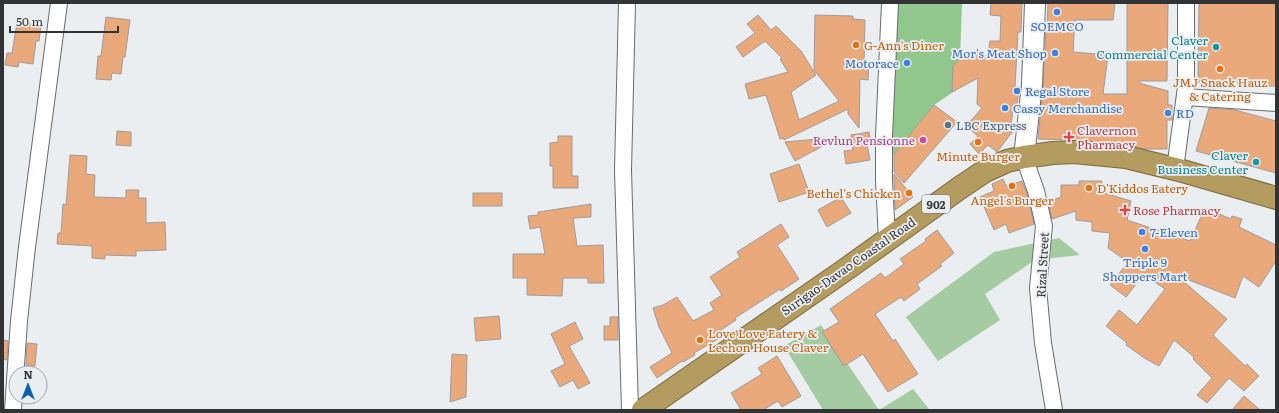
<svg xmlns="http://www.w3.org/2000/svg" width="1279" height="413" font-family="Literata,serif">
<style>
.green{fill:#a5cba2}
.forest{fill:#91c68d}
.building{fill:#e9a97b;stroke:#9f9b99}
.lines{fill:none;stroke-linecap:round;stroke-linejoin:round}
.minor-casing{stroke:#696c6f;stroke-width:18}
.tertiary-casing{stroke:#696c6f;stroke-width:22}
.trunk-casing{stroke:#7a6737;stroke-width:24}
.minor{stroke:#fff;stroke-width:16}
.tertiary{stroke:#fff;stroke-width:20}
.trunk{stroke:#b49c60;stroke-width:22}
.shop-dot{fill:#3f7fe0;stroke:#eaeef1;stroke-width:1.5}
.food-dot{fill:#e8710a;stroke:#eaeef1;stroke-width:1.5}
.culture-dot{fill:#0f9aa8;stroke:#eaeef1;stroke-width:1.5}
.service-dot{fill:#5c6f8a;stroke:#eaeef1;stroke-width:1.5}
.health-dot{fill:#e0444e;stroke:#eaeef1;stroke-width:1.5}
.hotel-dot{fill:#d1479c;stroke:#eaeef1;stroke-width:1.5}
.labels{text-anchor:middle;dominant-baseline:central;stroke-width:3.5;stroke-linejoin:round;paint-order:stroke}
.shield{fill:#eaeef1;stroke:#696b6d;stroke-width:1}
.shield-label{font-size:11px;font-weight:bold;fill:#323335}
.shop-label{font-size:12px;fill:#366cbe;stroke:#eaeef1;text-anchor:start}
.culture-label{font-size:12px;fill:#0d838f;stroke:#eaeef1;text-anchor:end}
.food-label{font-size:12px;fill:#c56008;stroke:#eaeef1;text-anchor:start}
.service-label{font-size:12px;fill:#4e5e75;stroke:#eaeef1;text-anchor:start}
.health-label{font-size:12px;fill:#be3a42;stroke:#eaeef1;text-anchor:start}
.hotel-label{font-size:12px;fill:#b23c85;stroke:#eaeef1;text-anchor:end}
.street-label{font-size:12px;fill:#323335;stroke:#eaeef1}
</style>
<rect width="100%" height="100%" fill="#eaeef1"/>
<g class="green">
<path d="M1059 238 1080 255 1035 260 985 294 1000 320 938 361 906 317 994 252Z"/>
<path d="M821 325 879 410 913 389 929 409 927 410H823L784 346Z"/>
</g>
<path class="forest" d="M896 3H962L959 88 934 105 892 156 889 149Z"/>
<g class="building">
<path d="M991 3H1022L1021 32H1018L1015 87H1019L1017 106H1014L1010 129 1013 131 997 152 988 145 979 154 970 144 978 136 966 126 982 108 977 104 978 78 952 92 953 66 963 55 988 56 990 41H1000L1001 16 990 15Z"/>
<path d="M1048 3H1115L1113 20H1075L1073 52 1108 55 1103 94H1127V3H1168L1167 81H1139V83L1168 91V105H1172V120H1167V149H1145L1127 145 1075 140 1038 139 1043 86 1046 29H1047Z"/>
<path d="M1199 3H1276V86H1238V82H1198Z"/>
<path d="M758 15 771 30 776 26 801 51 816 75 791 92 799 120 839 101 814 70 815 15 853 16V19L865 20 864 62H869L868 80 860 79 859 128 848 114V109L784 140 783 138 780 139 766 95 749 99 745 84 788 72 780 59 782 58 765 41 743 57 736 47 755 33 747 24Z"/>
<path d="M106 17 130 20 125 57H123L121 74 112 73 111 80 96 79 98 56H101Z"/>
<path d="M17 23 41 25 39 41H36L33 64 19 62 18 67 5 65 7 53H12Z"/>
<path d="M934 105 957 122 904 183 894 172V154Z"/>
<path d="M1209 108 1235 110 1276 121V173L1196 151Z"/>
<path d="M117 131 131 132V146L116 145Z"/>
<path d="M869 132 871 144H867L870 160 846 164 844 151 853 150 851 135Z"/>
<path d="M558 136H572V176H578V188H553V166H550V143L558 142Z"/>
<path d="M817 139 821 147 795 161 785 142Z"/>
<path d="M70 155 87 156 86 174 95 175 94 197 126 198V190H139L138 198H146V223L165 222 166 250 136 251V256L105 255V259L92 258V246L57 244 58 233H61L63 204 66 205Z"/>
<path d="M799 164 809 192 779 202 770 174Z"/>
<path d="M894 174 913 197 895 210 894 180Z"/>
<path d="M1003 179 1006 186 1022 181 1027 194 1034 224 1009 233 1006 224 994 230 980 197 994 191 992 184Z"/>
<path d="M1079 181H1102L1101 192 1131 201 1127 220 1190 241 1205 208 1231 219 1232 216 1242 219 1239 227 1276 245V261L1259 287 1243 276 1235 298 1176 275 1227 319 1213 335 1245 366 1247 364 1259 376 1244 391 1229 378 1207 403 1197 395 1212 378 1193 359 1194 357 1174 340 1159 366 1146 359 1126 345 1127 343 1106 326 1119 310 1137 325 1165 289 1144 274 1126 297 1110 285 1128 262 1108 248 1110 233 1092 231V222L1076 220V211L1052 219 1048 202 1061 197V185H1079Z"/>
<rect x="473" y="193" width="29" height="13"/>
<path d="M841 197 851 213 827 227 818 210Z"/>
<path d="M591 204V217L573 218 577 246 603 245 604 283H588V278H563L562 296 527 295V278H513V254H545L540 227 530 229 528 216 538 215V212Z"/>
<path d="M781 224 789 237 777 245 799 279 781 291 780 289 735 318 736 320 715 334 718 339 694 353 695 355 683 362 682 361 657 378 650 367 672 353 659 327 653 308 663 305 677 297 693 321 714 310 710 303 722 295 710 277 740 257 737 252Z"/>
<path d="M937 230 954 253 940 264 942 266 917 284 920 289 904 301 901 297 875 314 893 341 895 339 918 374 888 392 863 354 844 366 822 332 839 322 830 309 881 273 885 278 904 264 900 259 926 241 925 239Z"/>
<path d="M499 316 501 339 476 341 474 318Z"/>
<path d="M610 317H618V340H604V326H610Z"/>
<path d="M575 322 583 339 569 346 590 383 578 389 573 380 560 387 551 371 565 364 551 334Z"/>
<path d="M3 340 8 341 7 360 3 359Z"/>
<path d="M27 343 37 344 35 366 26 365Z"/>
<path d="M452 354 467 355 466 397 450 402Z"/>
<path d="M777 356 801 396 782 407 778 401 763 410H741L731 393 762 374 758 368Z"/>
<path d="M1244 396 1260 410H1232Z"/>
</g>
<g class="lines">
<defs>
<g id="minor">
<path d="M627 3 623 170 630 410"/>
<path d="M1185 97 1276 103"/>
<path d="M1024 157 1036 191 1044 226 1038 288 1043 343 1054 410"/>
<path d="M1175 169 1186 87V3"/>
<path d="M887 240 884 180V136L890 3"/>
<path d="M13 410 19 321 27 247 59 3"/>
</g>
<path id="tertiary" d="M1024 157 1032 85 1035 3"/>
<path id="trunk" d="M643 410 845 270 961 187 985 171 1007 161 1024 157 1053 153 1074 152 1126 157 1179 170 1276 198"/>
</defs>
<use href="#minor" class="minor-casing"/>
<use href="#tertiary" class="tertiary-casing"/>
<use href="#trunk" class="trunk-casing"/>
<use href="#minor" class="minor"/>
<use href="#tertiary" class="tertiary"/>
<use href="#trunk" class="trunk"/>
</g>
<g class="shop-dot">
<circle cx="1057" cy="12" r="4"/>
<circle cx="1055" cy="53" r="4"/>
<circle cx="907" cy="63" r="4"/>
<circle cx="1017" cy="91" r="4"/>
<circle cx="1005" cy="108" r="4"/>
<circle cx="1168" cy="113" r="4"/>
<circle cx="1142" cy="232" r="4"/>
<circle cx="1145" cy="249" r="4"/>
</g>
<g class="food-dot">
<circle cx="856" cy="45" r="4"/>
<circle cx="1220" cy="69" r="4"/>
<circle cx="978" cy="142" r="4"/>
<circle cx="1012" cy="186" r="4"/>
<circle cx="1089" cy="188" r="4"/>
<circle cx="909" cy="193" r="4"/>
<circle cx="700" cy="340" r="4"/>
</g>
<g class="culture-dot">
<circle cx="1216" cy="47" r="4"/>
<circle cx="1256" cy="162" r="4"/>
</g>
<circle class="service-dot" cx="948" cy="125" r="4"/>
<g class="health-dot">
<path d="M1067 131h4v4h4v4h-4v4h-4v-4h-4v-4h4z"/>
<path d="M1123 204h4v4h4v4h-4v4h-4v-4h-4v-4h4z"/>
</g>
<circle class="hotel-dot" cx="923" cy="140" r="4"/>
<g class="labels">
<rect class="shield" x="922" y="195" width="28" height="18" rx="3"/>
<g class="shield-label">
<text x="936" y="204">902</text>
</g>
<g class="shop-label">
<text x="1057" y="26" text-anchor="middle">SOEMCO</text>
<text x="1047" y="53" text-anchor="end">Mor's Meat Shop</text>
<text x="899" y="63" text-anchor="end">Motorace</text>
<text x="1025" y="91">Regal Store</text>
<text x="1013" y="108">Cassy Merchandise</text>
<text x="1176" y="113">RD</text>
<text x="1150" y="232">7-Eleven</text>
<text x="1145" y="262" text-anchor="middle">Triple 9<tspan x="1145" dy="14">Shoppers Mart</tspan></text>
</g>
<g class="culture-label">
<text x="1208" y="40">Claver<tspan x="1208" dy="14">Commercial Center</tspan></text>
<text x="1248" y="155">Claver<tspan x="1248" dy="14">Business Center</tspan></text>
</g>
<g class="food-label">
<text x="864" y="45">G-Ann's Diner</text>
<text x="1220" y="82" text-anchor="middle">JMJ Snack Hauz<tspan x="1220" dy="14">&amp; Catering</tspan></text>
<text x="978" y="156" text-anchor="middle">Minute Burger</text>
<text x="1097" y="188">D'Kiddos Eatery</text>
<text x="901" y="193" text-anchor="end">Bethel's Chicken</text>
<text x="1012" y="200" text-anchor="middle">Angel's Burger</text>
<text x="708" y="333">Love Love Eatery &amp;<tspan x="708" dy="14">Lechon House Claver</tspan></text>
</g>
<g class="service-label">
<text x="956" y="125">LBC Express</text>
</g>
<g class="health-label">
<text x="1077" y="130">Clavernon<tspan x="1077" dy="14">Pharmacy</tspan></text>
<text x="1133" y="210">Rose Pharmacy</text>
</g>
<g class="hotel-label">
<text x="915" y="140">Revlun Pensionne</text>
</g>
<g class="street-label">
<text transform="translate(1042 265) rotate(-87)">Rizal Street</text>
<text transform="translate(848 266) rotate(-35)">Surigao-Davao Coastal Road</text>
</g>
</g>
<rect width="1279" height="413" fill="none" stroke="#323335" stroke-width="8"/>
<g transform="translate(28 385)"><circle r="19" fill="#eaeef1" stroke="#a0a3a6"/>
<path d="M0-3L7 15L0 10L-7 15Z" fill="#0e61af"/>
<text y="-6" font-size="11" font-weight="bold" text-anchor="middle" fill="#323335">N</text>
</g>
<path d="M10 26v6h108v-6" fill="none" stroke="#323335" stroke-width="2"/>
<text x="16" y="26" font-size="12" fill="#323335" stroke="#eaeef1" stroke-width="3" paint-order="stroke">50 m</text>
</svg>
